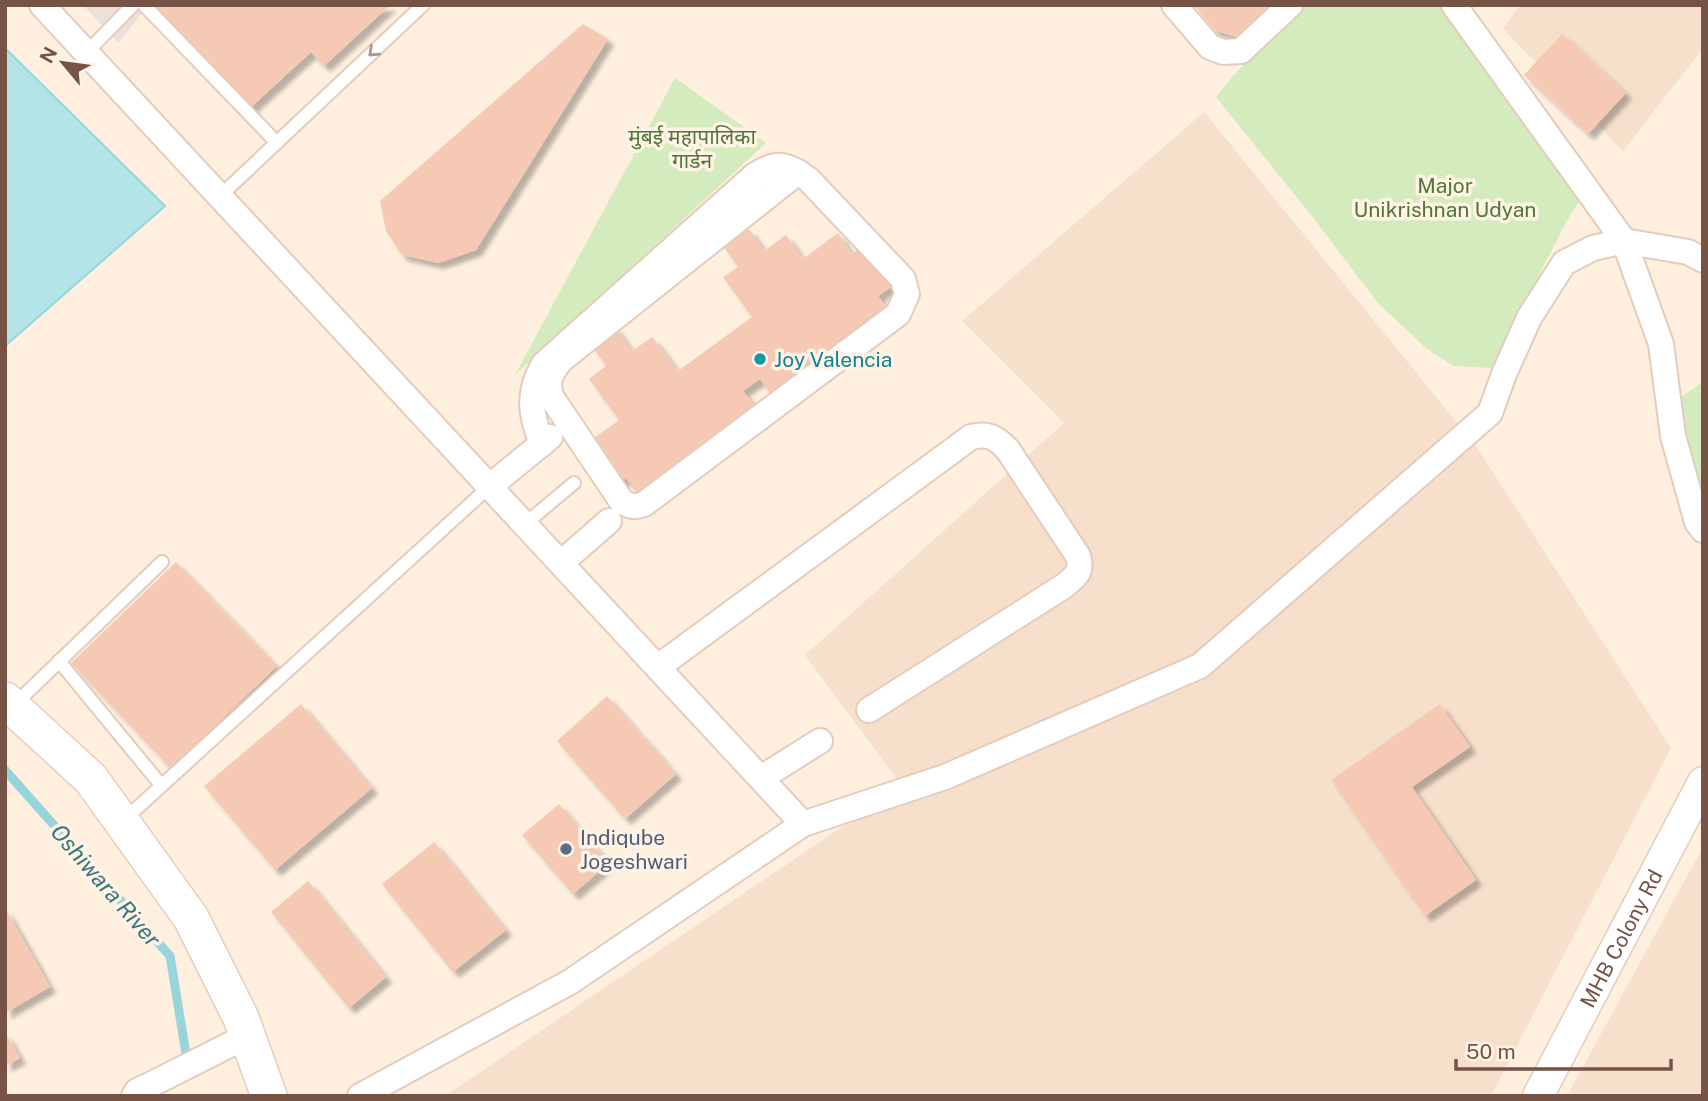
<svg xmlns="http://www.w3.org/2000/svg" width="1708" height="1101" font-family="'Public Sans','Noto Sans Devanagari',sans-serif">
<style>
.residential{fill:#f6e0cc}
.industrial{fill:#ebe1db}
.green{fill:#d3ebbd}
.water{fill:#b2e4e8;stroke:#98d5da;stroke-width:2}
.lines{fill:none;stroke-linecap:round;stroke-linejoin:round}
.stream{stroke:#98d5da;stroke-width:9}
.building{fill:#f5c9b4;filter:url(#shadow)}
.service-casing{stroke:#e4ccbd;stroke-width:16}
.minor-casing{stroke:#e4ccbd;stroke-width:28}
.tertiary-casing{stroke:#e4ccbd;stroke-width:33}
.secondary-casing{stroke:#e9ccba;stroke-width:38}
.service{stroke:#fff;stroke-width:12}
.minor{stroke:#fff;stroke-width:24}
.tertiary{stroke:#fff;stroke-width:30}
.secondary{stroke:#fff;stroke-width:35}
.oneway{stroke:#ac988f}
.culture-dot{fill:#0f9aa8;stroke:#fff3e6;stroke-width:2.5}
.service-dot{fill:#5c6f8a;stroke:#fff3e6;stroke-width:2.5}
.labels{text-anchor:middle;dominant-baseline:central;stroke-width:7;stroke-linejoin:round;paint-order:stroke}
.park-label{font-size:21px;fill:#50763a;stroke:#fff3e6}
.culture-label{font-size:21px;fill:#0d838f;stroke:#fff3e6;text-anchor:start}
.service-label{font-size:21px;fill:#4e5e75;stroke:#fff3e6;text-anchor:start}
.street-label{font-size:21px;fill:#755345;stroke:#fff3e6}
.water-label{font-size:23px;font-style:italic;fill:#38767c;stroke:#fff3e6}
</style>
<defs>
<filter id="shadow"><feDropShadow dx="6" dy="6" stdDeviation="2" flood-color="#0004"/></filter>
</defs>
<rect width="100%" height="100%" fill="#feefde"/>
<g class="residential">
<path d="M1520 5H1703V48L1623 151 1503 29Z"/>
<path d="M1204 112 1476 446 1671 748 1491 1096H445L902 786 805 655 1064 423 962 321Z"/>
<path d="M1703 847V1096H1567Z"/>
</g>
<path class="industrial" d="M83 5H149L118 43Z"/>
<g class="green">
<path d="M1300 5H1445L1588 187 1566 222 1492 368 1454 366 1427 349 1378 303 1311 215 1216 97 1233 76Z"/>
<path d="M675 78 766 143 515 375Z"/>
<path d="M1703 382V504L1685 454 1678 399Z"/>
</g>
<path class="water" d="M5 48 165 206 5 346Z"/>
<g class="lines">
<path class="stream" d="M5 770 170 956 186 1054"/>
</g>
<g class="building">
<path d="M153 5H390L324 66 311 52 249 109Z"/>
<path d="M1194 5H1275L1237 37 1214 30Z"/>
<path d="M583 24 608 39 476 250 438 263 402 255 386 231 380 201Z"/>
<path d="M1562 34 1626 93 1588 134 1524 75Z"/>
<path d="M749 229 764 251 786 235 803 259 838 233 852 254 862 246 891 287 878 296 890 312 772 396 760 379 743 391 756 408 637 494 626 478 617 485 587 443 619 420 589 379 606 366 590 343 614 326 632 351 652 337 678 371 752 317 723 277 738 267 724 247Z"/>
<path d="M176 562 277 666 171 768 71 663Z"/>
<path d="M607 696 676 774 625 819 557 741Z"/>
<path d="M301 704 372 788 275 870 204 786Z"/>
<path d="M1440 704 1470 747 1412 787 1476 880 1425 916 1331 780Z"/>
<path d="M559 804 609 863 573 894 522 835Z"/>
<path d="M434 842 506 930 453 972 382 884Z"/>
<path d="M308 881 386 977 349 1008 271 912Z"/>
<path d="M5 908 50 987 5 1013Z"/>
<path d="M5 1032 20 1058 5 1066Z"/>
</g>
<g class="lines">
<defs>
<g id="service">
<path d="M144 5 277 143"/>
<path d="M86 53 133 5"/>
<path d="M219 197 423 5"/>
<path d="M525 524 574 483"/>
<path d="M59 661 161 785"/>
<path d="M13 706 162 562"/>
<path d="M125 819 489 487"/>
</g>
<g id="minor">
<path d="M42 5 803 824"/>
<path d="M1174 5 1210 47 1223 52 1241 51 1290 5"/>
<path d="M1454 5 1624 241 1661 344 1673 436 1697 522 1703 530"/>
<path d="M542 444C530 414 527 392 544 364L754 176C778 160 785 164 808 179L903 279 907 294 898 314 644 504C635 508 630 506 622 502L552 398C545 382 551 373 561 360L798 172"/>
<path d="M489 487 550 437"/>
<path d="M561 563 609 521"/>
<path d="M658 667 971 437C988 433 996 437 1008 450L1078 556C1083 572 1076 576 1064 586L869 710"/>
<path d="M761 778 820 741"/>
<path d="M134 1096 137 1091 150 1085 247 1036"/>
<path d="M360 1096 570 982 803 824 945 777 1200 666 1490 413 1504 374 1529 318 1564 263 1593 248 1624 241 1688 252 1703 260"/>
</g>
<g id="tertiary">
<path id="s1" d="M1538 1096 1703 782"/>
</g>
<path id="secondary" d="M5 700 91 779 191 918 241 1018 269 1096"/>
</defs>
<use href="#service" class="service-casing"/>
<use href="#minor" class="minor-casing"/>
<use href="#tertiary" class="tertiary-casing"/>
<use href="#secondary" class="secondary-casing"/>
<use href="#service" class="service"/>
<use href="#minor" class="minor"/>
<use href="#tertiary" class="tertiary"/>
<use href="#secondary" class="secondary"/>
</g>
<defs><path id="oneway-chevron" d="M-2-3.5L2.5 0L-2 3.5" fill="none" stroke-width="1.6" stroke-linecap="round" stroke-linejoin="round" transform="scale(1.75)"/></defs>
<use class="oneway" href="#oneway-chevron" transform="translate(373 52) rotate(137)"/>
<circle class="culture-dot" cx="760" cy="359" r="7"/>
<circle class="service-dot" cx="566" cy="849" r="7"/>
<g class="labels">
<g class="park-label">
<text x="692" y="136">मुंबई महापालिका<tspan x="692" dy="24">गार्डन</tspan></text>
<text x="1445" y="185">Major<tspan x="1445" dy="24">Unikrishnan Udyan</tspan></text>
</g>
<g class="culture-label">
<text x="774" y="359">Joy Valencia</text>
</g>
<g class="service-label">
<text x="580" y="837">Indiqube<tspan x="580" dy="24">Jogeshwari</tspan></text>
</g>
<g class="street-label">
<text stroke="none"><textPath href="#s1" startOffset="178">MHB Colony Rd</textPath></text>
</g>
<g class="water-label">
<text transform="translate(106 885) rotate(49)">Oshiwara River</text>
</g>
</g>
<rect width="1708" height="1101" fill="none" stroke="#755345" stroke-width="14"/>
<g transform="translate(63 63) rotate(299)" stroke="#fff3e6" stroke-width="5" paint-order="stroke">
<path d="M0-5L12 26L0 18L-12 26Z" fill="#755345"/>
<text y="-10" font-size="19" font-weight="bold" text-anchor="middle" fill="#755345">N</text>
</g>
<path d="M1456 1059v10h215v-10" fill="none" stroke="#755345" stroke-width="3.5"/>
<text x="1466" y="1059" font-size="21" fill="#755345" stroke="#fff3e6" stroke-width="5" paint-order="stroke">50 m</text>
</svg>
